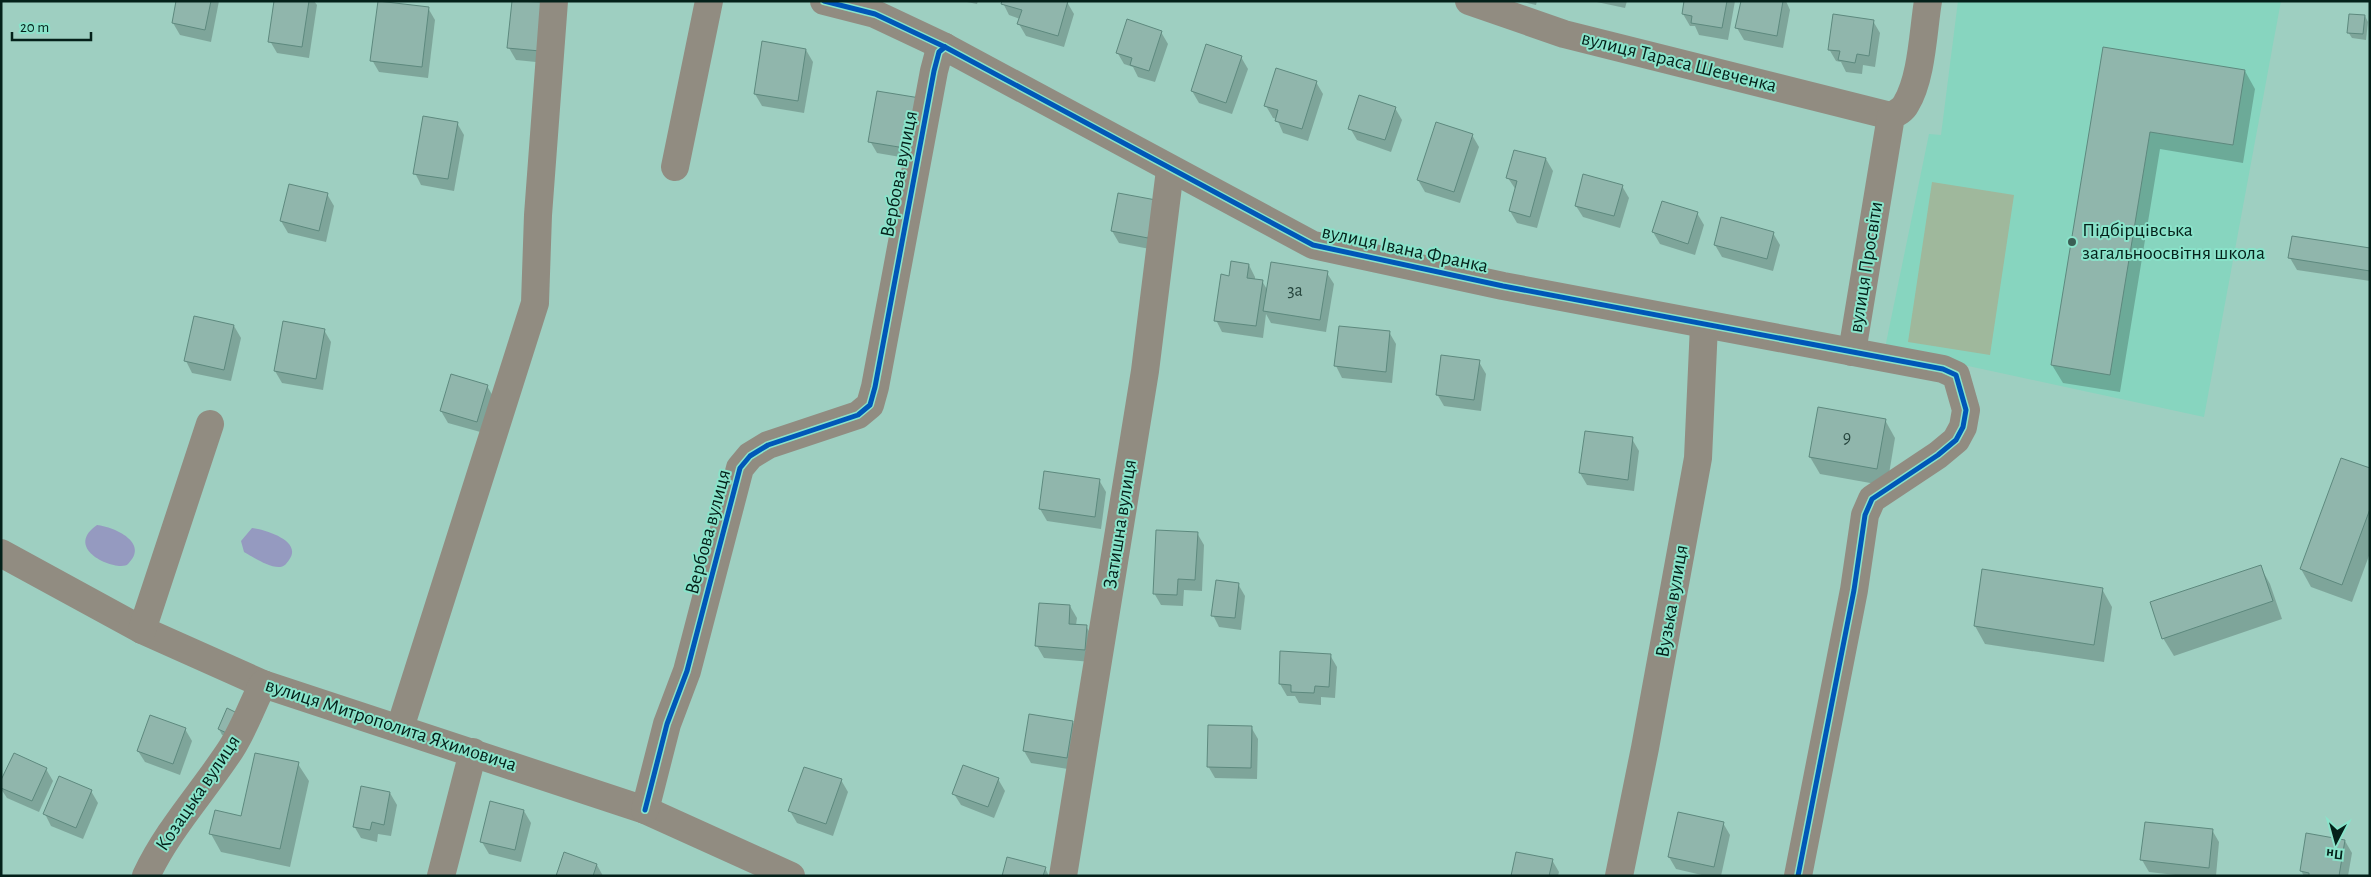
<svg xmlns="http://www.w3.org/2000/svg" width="2371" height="877" font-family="'Alegreya Sans',sans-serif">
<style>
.built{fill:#87d5bf}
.green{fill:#9fb89c}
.water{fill:#959ac0}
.shadow{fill:#0003}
.building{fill:#90b6ac;stroke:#5d897e}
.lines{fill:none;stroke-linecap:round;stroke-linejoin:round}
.minor{stroke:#918c81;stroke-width:28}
.cycleway-casing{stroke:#8ae3ca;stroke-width:8}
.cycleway{stroke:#0057b8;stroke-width:5}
.poi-dot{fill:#3a5e54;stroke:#8ae3ca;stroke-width:2}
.labels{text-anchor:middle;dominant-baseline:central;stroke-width:4;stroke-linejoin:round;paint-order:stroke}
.number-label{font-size:18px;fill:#27463e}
.street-label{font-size:20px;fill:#04211a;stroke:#8ae3ca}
.poi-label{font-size:20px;fill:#04211a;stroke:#8ae3ca;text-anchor:start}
</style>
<rect width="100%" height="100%" fill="#9ecfc1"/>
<path class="built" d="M1958 1H2281L2204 417 1885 348 1929 134 1941 135Z"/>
<path class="green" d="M1932 182 2014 195 1990 355 1908 342Z"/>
<g class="water">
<path d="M97 525C115 527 150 543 128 564 119 573 61 550 97 525Z"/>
<path d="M252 528C266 530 303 541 289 560 287 563 284 567 280 567 269 568 253 557 244 552L241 541Z"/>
</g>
<g class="shadow">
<path d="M177 1H219L211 42 180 35 173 23Z"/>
<path d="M276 1H314L317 5 309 58 277 53 270 41Z"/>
<path d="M513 1 543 3 546 63 516 60 509 48Z"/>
<path d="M962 1H978L977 4Z"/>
<path d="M1518 1H1537L1536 5Z"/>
<path d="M1592 1H1627L1625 8Z"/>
<path d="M1686 1H1735L1728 40 1699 35 1695 26H1690L1683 14Z"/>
<path d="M1742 1H1786L1790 10 1783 48 1744 40 1737 28Z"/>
<path d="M1067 2 1074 14 1064 47 1026 36 1019 24 1020 19 1009 15 1003 3Z"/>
<path d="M428 8 435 20 428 78 379 72 372 60Z"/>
<path d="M2365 16 2368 22 2366 40 2352 38 2348 32Z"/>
<path d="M1873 21 1880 33 1875 67 1863 65 1862 74 1846 72 1841 62 1836 61 1829 49Z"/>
<path d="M1161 32 1168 44 1155 82 1138 77 1133 67 1124 64 1117 52Z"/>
<path d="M2104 48 2245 71 2255 89 2243 163 2160 149 2120 392 2063 383 2052 365Z"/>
<path d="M806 50 813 62 804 113 762 106 755 94Z"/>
<path d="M1241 57 1248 69 1232 114 1199 103 1192 91Z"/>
<path d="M1316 82 1323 94 1308 141 1283 133 1277 119 1273 118 1266 106Z"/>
<path d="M919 99 918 160 877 153 870 141Z"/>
<path d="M1395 108 1402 120 1391 152 1357 140 1350 128Z"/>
<path d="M457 123 464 135 454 191 421 185 415 173Z"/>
<path d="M1472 135 1479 147 1460 203 1425 192 1418 180Z"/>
<path d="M1515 151 1546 159 1553 171 1537 228 1517 223 1510 211 1516 190 1508 178Z"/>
<path d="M1622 186 1629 198 1620 228 1583 217 1576 206Z"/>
<path d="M327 194 334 206 326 242 288 233 281 221Z"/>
<path d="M1155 201V250L1119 243 1112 231Z"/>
<path d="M1697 213 1704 225 1695 255 1660 244 1653 232Z"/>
<path d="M1773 233 1780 245 1773 271 1722 257 1715 245Z"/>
<path d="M2370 249V281L2297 270 2290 258Z"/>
<path d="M1249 265 1255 277V280L1262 281 1268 291 1327 273 1334 284 1326 332 1271 323 1266 314 1263 338 1222 332 1216 320 1230 277Z"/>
<path d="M234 326 241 338 231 381 192 373 186 361Z"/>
<path d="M324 330 331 342 323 390 282 383 275 371Z"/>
<path d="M1389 332 1396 344 1392 383 1342 378 1336 366Z"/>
<path d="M1479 362 1486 374 1481 411 1444 406 1437 394Z"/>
<path d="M487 386 494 398 484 433 448 423 441 411Z"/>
<path d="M1885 420 1895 438 1887 486 1820 474 1810 457Z"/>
<path d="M1632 439 1639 451 1634 491 1587 485 1580 473Z"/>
<path d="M2370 470V553L2352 602 2311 587 2301 569Z"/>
<path d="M1099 480 1106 492 1101 529 1047 521 1040 509Z"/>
<path d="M1197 533 1204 545 1202 591 1184 590 1183 606 1161 605 1154 593Z"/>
<path d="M2260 566 2270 584 2282 619 2174 656 2163 638Z"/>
<path d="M1238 584 1245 596 1241 630 1219 627 1213 615Z"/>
<path d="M2102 589 2112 607 2104 662 1985 644 1975 626Z"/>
<path d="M1070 606 1077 618 1076 625 1086 626 1093 638 1092 662 1044 658 1037 646Z"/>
<path d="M1330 655 1337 667 1335 698 1321 697V705L1299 703 1295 696H1287L1280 684Z"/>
<path d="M242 716 236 741 222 735 219 729Z"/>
<path d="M1073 722 1079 734 1074 770 1031 763 1024 751Z"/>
<path d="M1251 727 1258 739 1257 779 1215 778 1208 766Z"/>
<path d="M185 729 192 741 180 775 145 762 138 751Z"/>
<path d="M298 764 309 781 290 867 221 852 211 834 242 818Z"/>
<path d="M46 769 53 781 39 812 7 798 1 789V783Z"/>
<path d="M998 779 1005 791 994 818 961 805 954 794Z"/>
<path d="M841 780 848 792 833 836 797 823 790 811Z"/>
<path d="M91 791 98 803 83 839 51 826 45 814Z"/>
<path d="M390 793 397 805 391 836 378 834 377 842 361 838 354 826Z"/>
<path d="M524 811 531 823 521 862 489 854 482 842Z"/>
<path d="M1723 823 1730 835 1721 876H1706L1676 869 1669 857Z"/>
<path d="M2212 830 2219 842 2216 876H2184L2149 872 2142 860Z"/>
<path d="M2345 841 2352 853 2348 876H2304L2301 871Z"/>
<path d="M1552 860 1559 872 1558 876H1513Z"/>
<path d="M597 865 603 876H557Z"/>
<path d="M1045 868 1049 876H1003Z"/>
</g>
<g class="building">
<path d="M176 1H211L205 30 172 23Z"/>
<path d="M274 1H309L302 47 268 42Z"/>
<path d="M378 1 429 7 422 67 370 61Z"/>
<path d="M512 1 544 2 540 51 507 48Z"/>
<path d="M1002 1H1068L1058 36 1017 24 1022 10 1001 4Z"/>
<path d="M1684 1H1727L1722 28 1691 23 1692 16 1682 14Z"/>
<path d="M1741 1H1783L1777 36 1735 28Z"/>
<path d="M1833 14 1874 20 1869 56 1857 54 1855 63 1838 60 1840 51 1828 50Z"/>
<path d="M2349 14 2365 15 2363 34 2347 33Z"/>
<path d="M1127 19 1162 31 1149 71 1130 65 1132 58 1116 53Z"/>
<path d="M762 41 806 49 798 101 754 94Z"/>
<path d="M1206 44 1242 56 1226 103 1191 91Z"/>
<path d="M2103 47 2245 70 2233 145 2150 132 2110 375 2051 365Z"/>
<path d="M1276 68 1317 81 1302 129 1275 121 1278 110 1264 106Z"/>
<path d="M877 91 920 98 911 149 868 142Z"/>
<path d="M1359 95 1396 107 1385 140 1348 129Z"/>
<path d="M423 116 458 122 448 179 413 174Z"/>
<path d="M1436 122 1473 134 1454 192 1417 180Z"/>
<path d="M1514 150 1546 158 1530 217 1509 211 1517 181 1506 178Z"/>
<path d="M1583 174 1623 185 1614 216 1575 206Z"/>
<path d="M289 184 328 193 319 231 280 221Z"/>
<path d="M1118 193 1156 200 1148 238 1111 231Z"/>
<path d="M1662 201 1698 212 1688 244 1652 232Z"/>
<path d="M1721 217 1774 232 1767 259 1714 245Z"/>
<path d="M2292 236 2370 248V271L2288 258Z"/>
<path d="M1231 261 1249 264 1247 278 1263 280 1256 326 1214 321 1221 274 1229 276Z"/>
<path d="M1271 262 1328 271 1320 320 1263 311Z"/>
<path d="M194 316 234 325 224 370 184 361Z"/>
<path d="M283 321 325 329 316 379 274 371Z"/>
<path d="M1339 326 1390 331 1386 372 1334 366Z"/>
<path d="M1441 355 1480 360 1474 400 1436 395Z"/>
<path d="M451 374 488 385 477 422 440 411Z"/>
<path d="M1818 407 1886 419 1877 469 1809 457Z"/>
<path d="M1585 431 1633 437 1628 480 1579 473Z"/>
<path d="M2341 458 2370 468V509L2342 585 2300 569Z"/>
<path d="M1044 471 1100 479 1095 517 1039 509Z"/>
<path d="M1156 530 1198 532 1195 580 1178 579 1177 595 1153 594Z"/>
<path d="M2261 565 2273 601 2162 639 2150 602Z"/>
<path d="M1982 569 2103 588 2094 645 1974 626Z"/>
<path d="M1216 580 1239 583 1235 618 1211 616Z"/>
<path d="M1039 603 1070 605 1069 624 1087 625 1085 650 1035 646Z"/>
<path d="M1280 651 1331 654 1329 687 1315 686 1314 693 1291 692V685L1279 684Z"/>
<path d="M227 708 243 716 233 736 218 729Z"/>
<path d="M1029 714 1073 721 1067 758 1023 751Z"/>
<path d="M150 715 186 728 173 764 137 751Z"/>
<path d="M1208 725 1252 726 1251 768 1207 767Z"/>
<path d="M14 753 47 768 32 801 1 788V780Z"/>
<path d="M255 753 299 762 280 849 209 834 215 810 241 816Z"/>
<path d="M963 765 999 778 988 807 952 794Z"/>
<path d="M804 767 842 779 826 824 788 811Z"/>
<path d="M59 776 92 790 76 828 43 814Z"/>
<path d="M361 786 390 792 384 825 372 822 370 830 353 827Z"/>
<path d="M490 801 524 810 515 850 480 842Z"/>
<path d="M1678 812 1724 822 1714 867 1668 857Z"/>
<path d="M2145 822 2213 829 2209 868 2140 860Z"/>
<path d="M2306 833 2345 840 2339 876H2309V873L2300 871Z"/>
<path d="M564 852 597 864 593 876H556Z"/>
<path d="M1516 852 1553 859 1549 876H1511Z"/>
<path d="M1007 857 1046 867 1043 876H1002Z"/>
</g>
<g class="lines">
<g class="minor">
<path d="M824 1 875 14 945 47 1313 245 1503 286 1943 369 1956 375 1966 410 1963 427 1956 440 1938 455 1872 499 1865 515 1854 590 1798 876"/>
<path d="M1469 1 1564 34 1891 116"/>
<path d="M675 167 709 1"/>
<path d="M1852 352 1891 116C1897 113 1903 110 1906 104 1922 78 1923 31 1928 1"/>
<path d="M1 553 142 630 263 684 645 810 791 876"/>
<path d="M142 630 210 424"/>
<path d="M400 728 535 303 538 215 554 1"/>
<path d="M645 810 667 724 687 671 740 468 750 456 768 445 858 415 870 405 875 387 934 71 939 52 945 47"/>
<path d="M146 876C168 829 203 792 231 749 244 729 252 705 263 684"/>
<path d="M441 876 473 752"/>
<path d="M1063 876 1145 371 1170 170"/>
<path d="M1619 876 1645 748 1698 458 1704 325"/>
</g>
<defs>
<g id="cycleway">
<path d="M824 1 875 14 945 47 1313 245 1503 286 1943 369 1956 375 1966 410 1963 427 1956 440 1938 455 1872 499 1865 515 1854 590 1798 876"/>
<path d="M645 810 667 724 687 671 740 468 750 456 768 445 858 415 870 405 875 387 934 71 939 52 945 47"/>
</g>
</defs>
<use href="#cycleway" class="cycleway-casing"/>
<use href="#cycleway" class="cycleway"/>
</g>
<circle class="poi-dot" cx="2072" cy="242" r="5"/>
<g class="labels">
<g class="number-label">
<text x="1295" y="291">3а</text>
<text x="1847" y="438">9</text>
</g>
<g class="street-label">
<text transform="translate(1679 62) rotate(14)">вулиця Тараса Шевченка</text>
<text transform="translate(899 174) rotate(-79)">Вербова вулиця</text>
<text transform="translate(1405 249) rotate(12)">вулиця Івана Франка</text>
<text transform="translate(1866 267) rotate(-81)">вулиця Просвіти</text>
<text transform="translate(1120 524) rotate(-81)">Затишна вулиця</text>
<text transform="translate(708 532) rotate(-75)">Вербова вулиця</text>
<text transform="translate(1672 601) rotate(-80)">Вузька вулиця</text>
<text transform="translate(391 725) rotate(18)">вулиця Митрополита Яхимовича</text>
<text transform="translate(198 793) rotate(-56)">Козацька вулиця</text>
</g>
<g class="poi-label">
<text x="2082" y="230">Підбірцівська<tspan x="2082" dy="23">загальноосвітня школа</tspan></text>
</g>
</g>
<rect width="2371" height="877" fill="none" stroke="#04211a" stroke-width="5"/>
<g transform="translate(2336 842) rotate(186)" stroke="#8ae3ca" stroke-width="4" paint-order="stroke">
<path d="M0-4L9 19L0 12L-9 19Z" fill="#04211a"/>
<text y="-8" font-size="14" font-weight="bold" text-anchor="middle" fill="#04211a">Пн</text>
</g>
<path d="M12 32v8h79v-8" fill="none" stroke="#04211a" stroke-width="2.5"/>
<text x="20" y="32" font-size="15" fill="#04211a" stroke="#8ae3ca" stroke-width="4" paint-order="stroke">20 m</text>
</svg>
